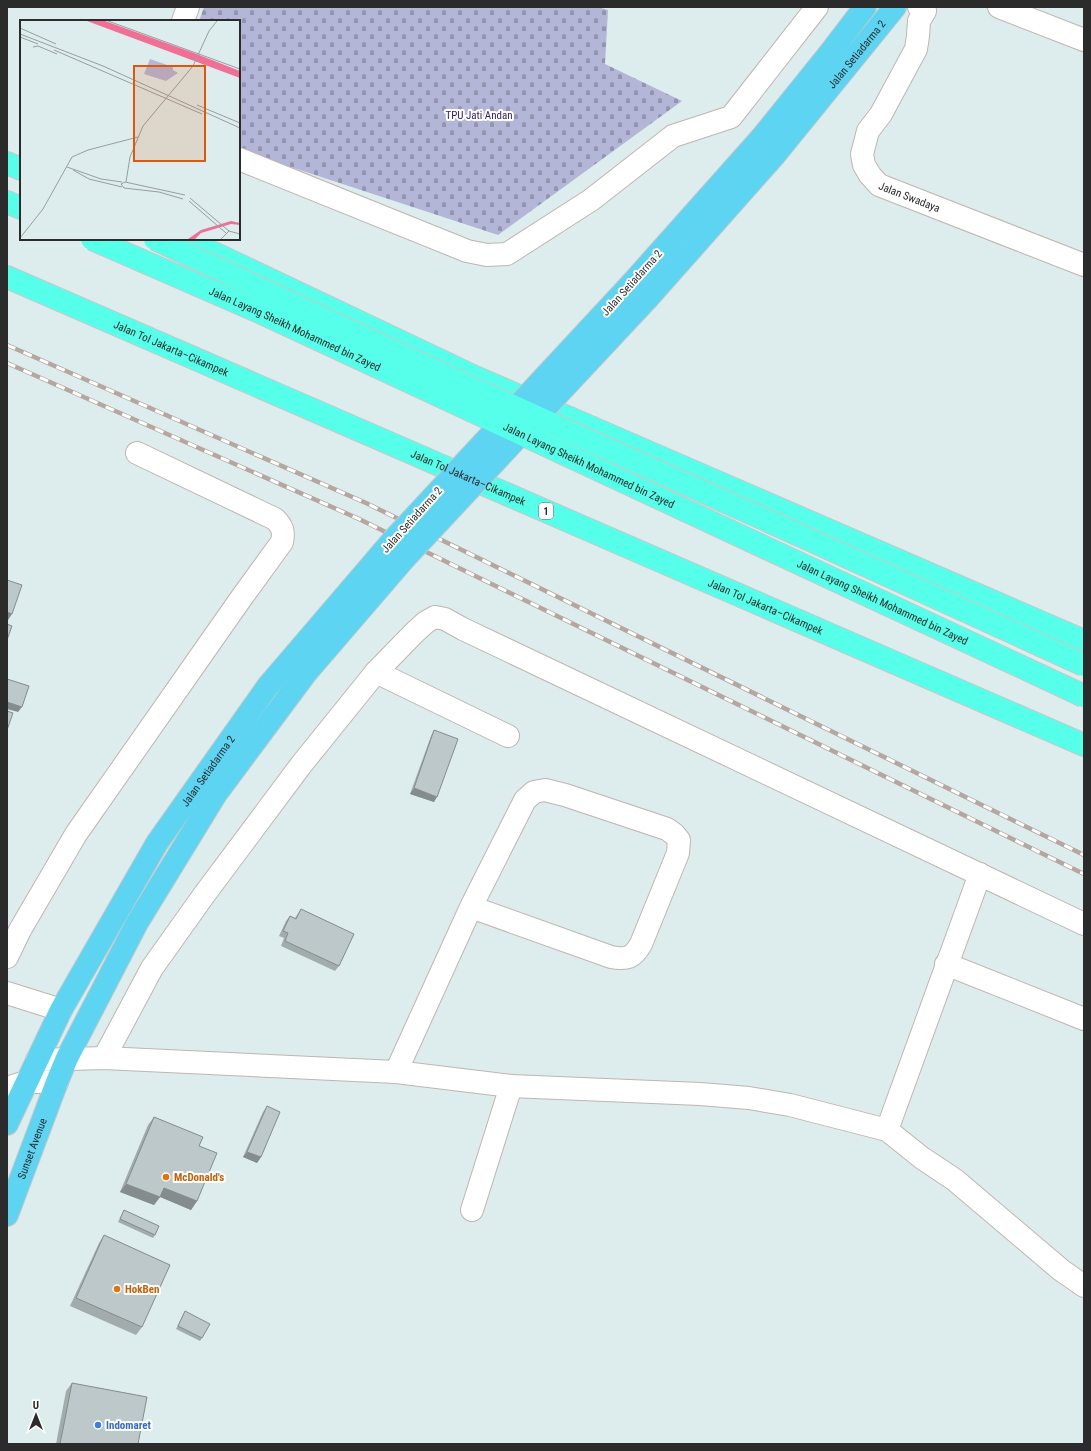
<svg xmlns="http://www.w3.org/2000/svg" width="1091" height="1451" font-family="'Roboto Condensed',sans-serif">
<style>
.cemetery{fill:url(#cemetery-stones)}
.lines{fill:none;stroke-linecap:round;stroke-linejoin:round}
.street-casing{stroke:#bfb5b1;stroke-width:24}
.secondary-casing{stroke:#bfb5b1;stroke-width:24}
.primary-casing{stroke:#c8c8c8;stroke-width:24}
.highway-casing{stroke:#c8c8c8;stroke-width:24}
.street{stroke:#fff;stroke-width:22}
.secondary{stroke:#fff;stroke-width:22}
.primary{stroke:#5dd4f2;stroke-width:22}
.highway{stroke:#56ffe9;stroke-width:22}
.rail-casing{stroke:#b5a6a0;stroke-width:4.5}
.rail{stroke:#fff;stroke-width:3;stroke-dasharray:9;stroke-linecap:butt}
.primary-bridge-casing{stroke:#c8c8c8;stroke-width:24;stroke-linecap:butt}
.highway-bridge-casing{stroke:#c8c8c8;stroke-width:24;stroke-linecap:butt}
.primary-bridge{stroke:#5dd4f2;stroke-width:22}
.highway-bridge{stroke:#56ffe9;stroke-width:22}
.wall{fill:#a2acad}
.shaded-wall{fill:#848c8d}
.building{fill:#bcc8c9;stroke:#848c8d}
.food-dot{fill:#e8710a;stroke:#fff;stroke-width:1.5}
.shop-dot{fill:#3f7fe0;stroke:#fff;stroke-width:1.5}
.labels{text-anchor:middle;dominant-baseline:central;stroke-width:4;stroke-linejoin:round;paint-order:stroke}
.shield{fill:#fff;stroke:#6b6b6b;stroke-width:1}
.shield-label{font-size:10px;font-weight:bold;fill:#2b2b2b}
.street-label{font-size:11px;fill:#2b2b2b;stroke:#fff}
.park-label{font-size:11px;fill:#2c1969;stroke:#fff}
.food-label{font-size:11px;font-weight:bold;fill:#c56008;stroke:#fff;text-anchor:start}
.shop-label{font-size:11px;font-weight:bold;fill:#366cbe;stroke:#fff;text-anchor:start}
.inset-road{fill:none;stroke:#969f9f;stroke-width:1}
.view{fill:#df570e;fill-opacity:0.15;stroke:#df570e;stroke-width:2}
.inset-edge{fill:none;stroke:#2b2b2b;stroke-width:2}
</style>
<defs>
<pattern id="cemetery-stones" width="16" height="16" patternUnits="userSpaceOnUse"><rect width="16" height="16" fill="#b4b6d7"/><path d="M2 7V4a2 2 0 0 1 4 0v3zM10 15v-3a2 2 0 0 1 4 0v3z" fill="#9394af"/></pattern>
</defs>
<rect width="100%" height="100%" fill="#ddeded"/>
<path class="cemetery" d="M204 7H598L608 10 605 64 682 101 498 235 239 150V21H199Z"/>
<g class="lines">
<defs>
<g id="street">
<path id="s1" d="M919 7 925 11 919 21 918 36 916 49 881 114 868 131 862 154 864 165 870 175 879 185 1084 265"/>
<path d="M999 7 1084 40"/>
<path d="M183 21 188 7"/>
<path d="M239 159 467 251 487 255 507 254 591 200 673 136 731 117 817 7"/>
<path d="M376 672 508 736"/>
<path d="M7 957 20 930 76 834 242 597 282 542C284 532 283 527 275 519L137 453"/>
<path d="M946 964 1084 1019"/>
<path d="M7 993 61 1010"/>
<path d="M104 1058 152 968 204 895 301 765 376 672 415 632 426 622 435 617 445 619 463 629 1084 924"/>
<path d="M37 1060 104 1058 396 1072 511 1086 700 1094 749 1098 790 1105 887 1130 922 1158 955 1180 1061 1270 1084 1286"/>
<path d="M396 1072 471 907 525 800 534 792 545 790 565 795 667 829 674 834 679 840 678 853 641 944C633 958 627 960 611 957L471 907"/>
<path d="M887 1130 980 874"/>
<path d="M472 1210 511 1086"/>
</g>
<path id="secondary" d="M7 1088 26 1082H57"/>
<g id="primary">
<path d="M632 283 762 137 829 54 865 7"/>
<path id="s2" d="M648 298 774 156 895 7"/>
<path id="s3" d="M7 1124 61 1010 157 843 268 686 393 540"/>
<path id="s4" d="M7 1215 57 1082 67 1058 137 923 216 794 306 673 405 558"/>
</g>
<g id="highway">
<path d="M7 163 21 169"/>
<path d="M7 202 21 208"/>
<path d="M181 239 218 255 475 377 1084 641"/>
<path id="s5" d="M7 277 1084 745"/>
</g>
</defs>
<use href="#street" class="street-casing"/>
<use href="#secondary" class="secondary-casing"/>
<use href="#primary" class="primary-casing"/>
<use href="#highway" class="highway-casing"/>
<use href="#street" class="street"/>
<use href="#secondary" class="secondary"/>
<use href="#primary" class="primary"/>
<use href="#highway" class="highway"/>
<defs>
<g id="rail">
<path d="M7 345 366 503 1084 855"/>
<path d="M7 363 359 519 1084 874"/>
</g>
</defs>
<use href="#rail" class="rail-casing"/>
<use href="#rail" class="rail"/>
<defs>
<g id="primary-bridge">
<path d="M393 540 632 283"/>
<path d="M405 558 648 298"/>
</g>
<g id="highway-bridge">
<path id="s6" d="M92 239 262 313 1084 696"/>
<path d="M155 239 457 381 808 539 1084 665"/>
</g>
</defs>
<use href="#primary-bridge" class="primary-bridge-casing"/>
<use href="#highway-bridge" class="highway-bridge-casing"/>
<use href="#primary-bridge" class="primary-bridge"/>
<use href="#highway-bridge" class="highway-bridge"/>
</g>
<g class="wall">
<path d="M434 730V802L410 794 431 736Z"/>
<path d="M301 909 339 966 335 971 281 946 284 938 279 936 286 921 290 916 295 918Z"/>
<path d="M267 1106 261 1157 257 1163 243 1157 263 1112Z"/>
<path d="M154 1117 199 1146 197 1201 191 1210 160 1197 154 1205 120 1192 148 1125Z"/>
<path d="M124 1210 155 1235 153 1238 118 1222Z"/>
<path d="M104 1235 142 1327 136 1335 70 1306 99 1243Z"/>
<path d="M185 1311 202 1338 200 1341 176 1329Z"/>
<path d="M72 1383 138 1444H56L66 1391Z"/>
</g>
<g class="shaded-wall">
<path d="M7 612 12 614 8 620 7 619Z"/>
<path d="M7 702 22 707 18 712 7 709Z"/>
<path d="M414 788 437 797 434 802 410 794Z"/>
<path d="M247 1152 261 1157 257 1163 243 1157Z"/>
<path d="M126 1184 160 1197 154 1205 120 1192Z"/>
<path d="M164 1188 197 1201 191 1210 158 1196Z"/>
</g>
<g class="building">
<path d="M7 580 22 585 12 614 7 612Z"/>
<path d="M7 624 12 626 7 640Z"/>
<path d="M7 679 29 686 22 707 7 702Z"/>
<path d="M7 711 13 713 7 730Z"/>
<path d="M434 730 458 739 437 797 414 788Z"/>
<path d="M301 909 354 934 339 966 285 941 288 933 283 931 290 916 296 919Z"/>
<path d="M267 1106 280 1112 261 1157 247 1152Z"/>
<path d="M154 1117 203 1137 199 1146 217 1153 197 1201 164 1188 160 1197 126 1184Z"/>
<path d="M124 1210 159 1226 155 1235 120 1219Z"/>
<path d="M104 1235 170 1265 142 1327 76 1298Z"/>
<path d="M185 1311 210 1324 202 1338 178 1326Z"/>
<path d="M72 1383 147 1397 138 1444H60Z"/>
</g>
<g class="food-dot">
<circle cx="166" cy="1177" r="4"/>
<circle cx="117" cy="1289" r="4"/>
</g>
<circle class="shop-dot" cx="98" cy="1425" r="4"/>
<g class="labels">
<rect class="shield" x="539" y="503" width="14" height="16" rx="3"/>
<g class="shield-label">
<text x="546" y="511">1</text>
</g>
<g class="street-label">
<text stroke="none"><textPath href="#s2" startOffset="321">Jalan Setiadarma 2</textPath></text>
<text stroke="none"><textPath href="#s1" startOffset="235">Jalan Swadaya</textPath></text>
<text transform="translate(632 283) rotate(-48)">Jalan Setiadarma 2</text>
<text stroke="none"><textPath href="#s6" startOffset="222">Jalan Layang Sheikh Mohammed bin Zayed</textPath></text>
<text stroke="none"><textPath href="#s5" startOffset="179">Jalan Tol Jakarta–Cikampek</textPath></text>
<text stroke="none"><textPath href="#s6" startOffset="546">Jalan Layang Sheikh Mohammed bin Zayed</textPath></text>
<text stroke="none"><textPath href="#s5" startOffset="503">Jalan Tol Jakarta–Cikampek</textPath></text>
<text transform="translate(412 520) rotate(-48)">Jalan Setiadarma 2</text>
<text stroke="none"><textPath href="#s6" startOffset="870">Jalan Layang Sheikh Mohammed bin Zayed</textPath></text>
<text stroke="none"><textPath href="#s5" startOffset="827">Jalan Tol Jakarta–Cikampek</textPath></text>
<text stroke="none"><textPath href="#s3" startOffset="407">Jalan Setiadarma 2</textPath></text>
<text stroke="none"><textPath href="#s4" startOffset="71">Sunset Avenue</textPath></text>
</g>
<g class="park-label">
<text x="479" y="115">TPU Jati Andan</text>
</g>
<g class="food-label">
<text x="174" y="1177">McDonald's</text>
<text x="125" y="1289">HokBen</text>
</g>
<g class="shop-label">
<text x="106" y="1425">Indomaret</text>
</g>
</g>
<g transform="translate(20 20)">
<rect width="220" height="220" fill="#ddeded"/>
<path d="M130 39 153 47V50L158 53 146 61 124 54Z" fill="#b4b6d7"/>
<path d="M67 1H85L174 33 220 51V58ZM211 201 220 203V205L211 204 181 213 175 219H168L181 210Z" fill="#f06f95"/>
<path class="inset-road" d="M88 1 220 49M0 8 36 24M0 14 83 46 220 108M0 17 18 24M13 27 18 26 37 34M34 30 182 94M177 85 220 103M47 147 81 159 102 162M53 150 69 159 102 167M106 162 110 137 123 106 173 46 189 11 197 1M170 178 209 211M163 179 139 172 104 168 101 164 105 162 165 175M169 181 206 213M0 218 23 189 52 137 68 130 118 117M201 219 209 211 220 214"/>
<path class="view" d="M114 46H185V141H114Z"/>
<rect width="220" height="220" class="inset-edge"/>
</g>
<rect width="1091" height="1451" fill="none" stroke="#2b2b2b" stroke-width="16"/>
<g transform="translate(36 1415)" stroke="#ffffff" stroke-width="3" paint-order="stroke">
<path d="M0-3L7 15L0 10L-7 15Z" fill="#2b2b2b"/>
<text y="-6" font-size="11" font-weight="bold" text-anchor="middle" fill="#2b2b2b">U</text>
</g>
</svg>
